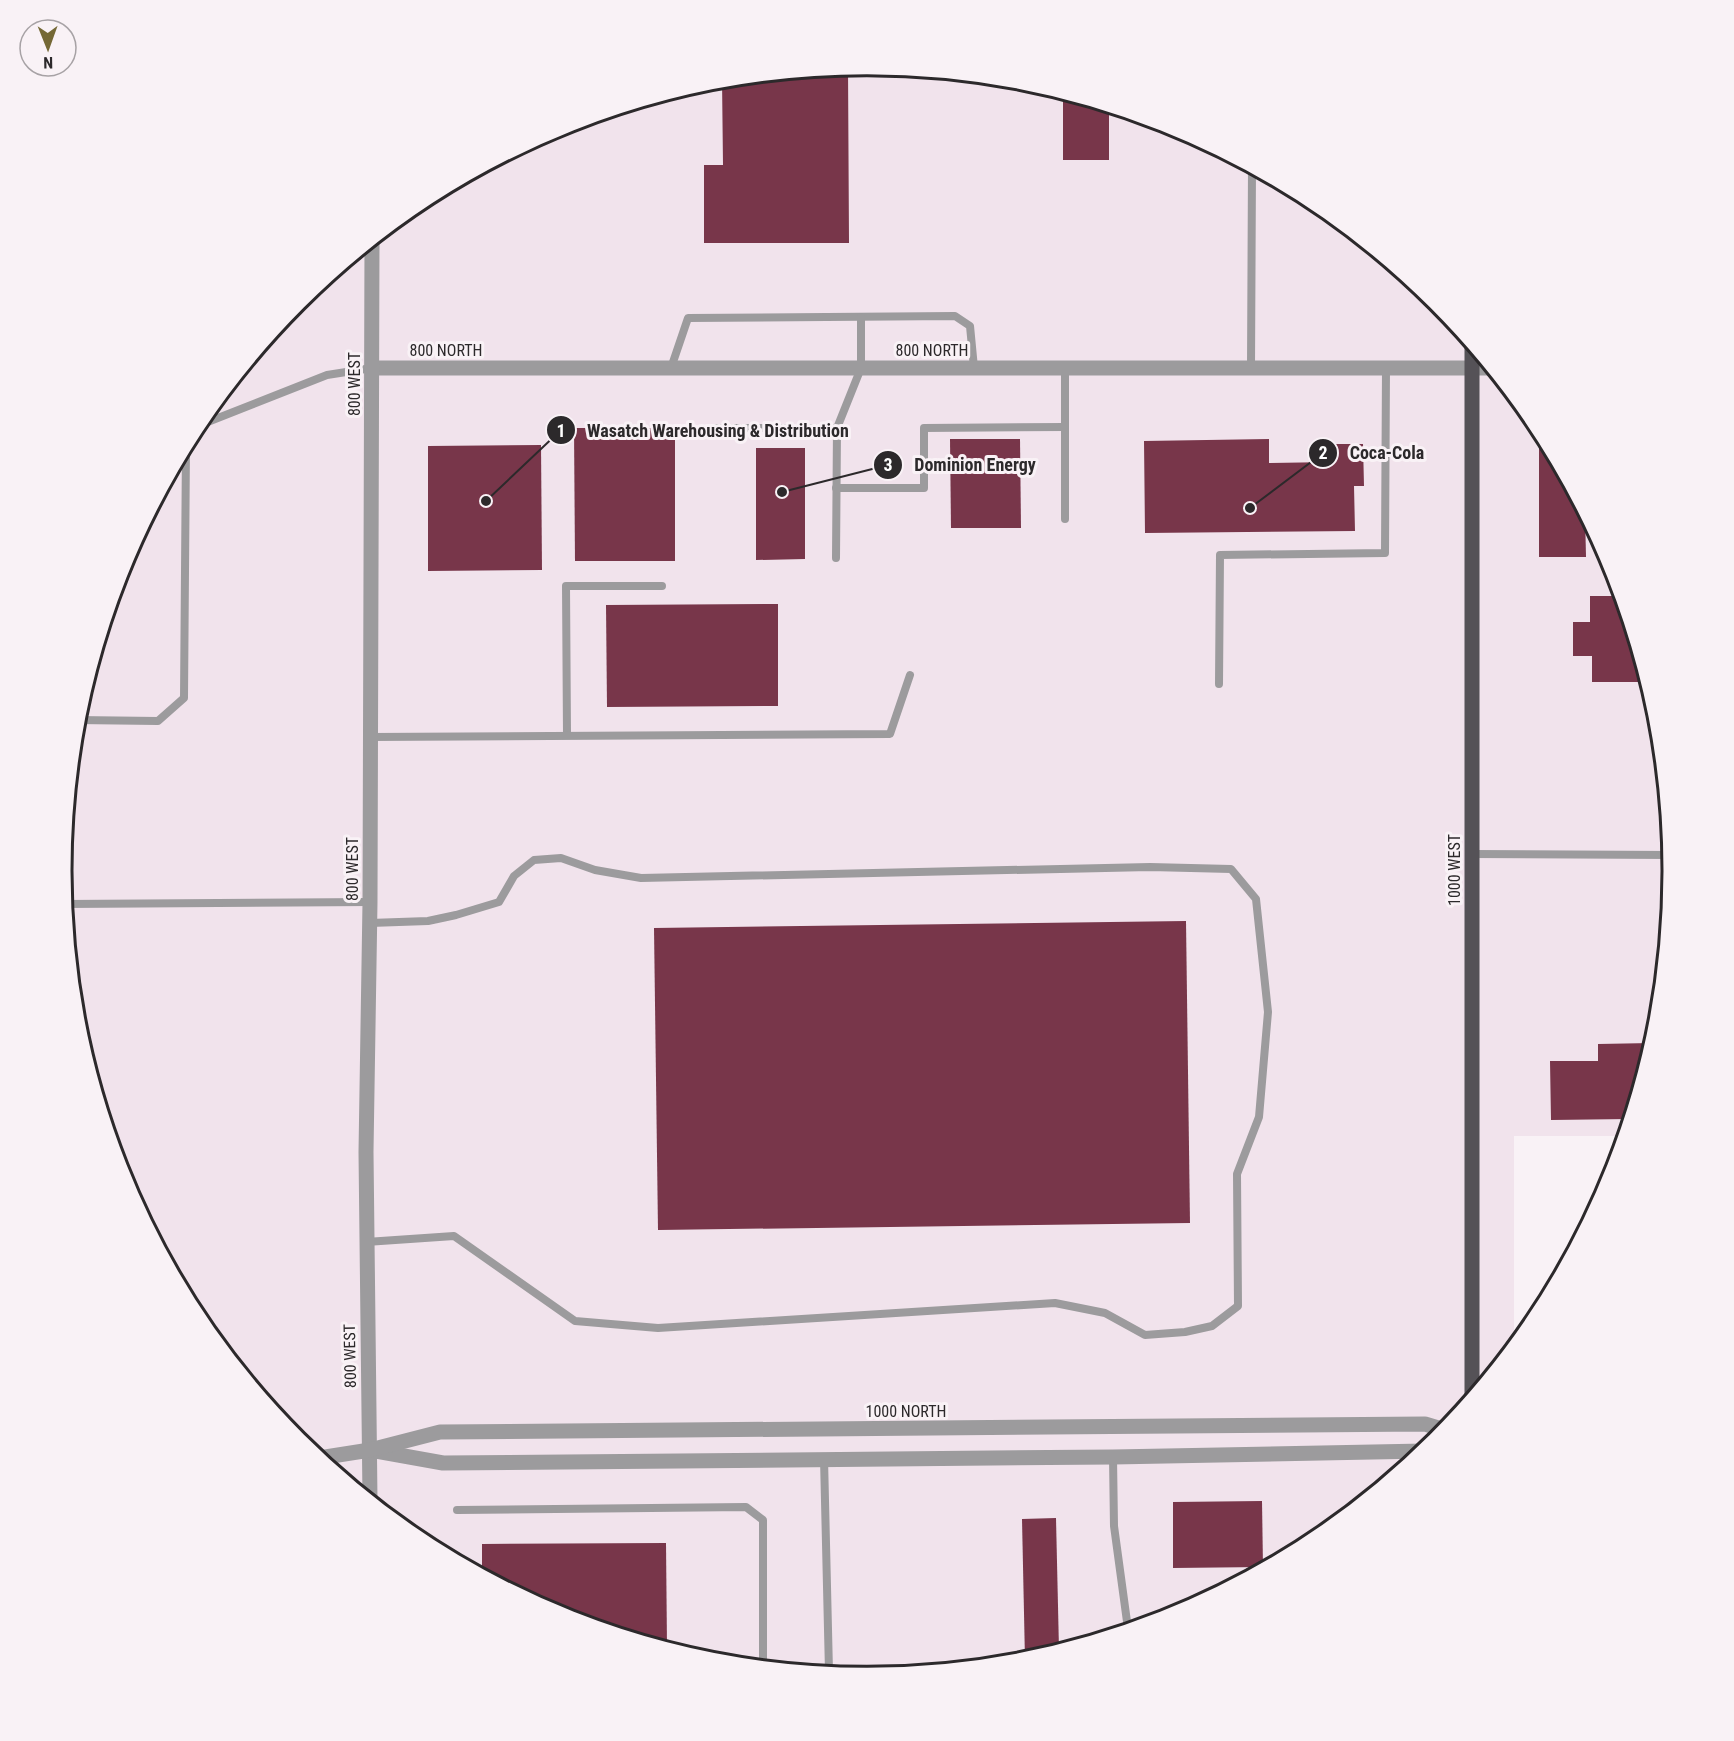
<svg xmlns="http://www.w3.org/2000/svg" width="1734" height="1741" font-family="'Roboto Condensed',sans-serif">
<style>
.built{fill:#f1e3ec}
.building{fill:#78364a}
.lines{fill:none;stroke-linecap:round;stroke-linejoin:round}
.service{stroke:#9c9b9d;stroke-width:8}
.minor{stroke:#9c9b9d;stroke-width:15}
.tertiary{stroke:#9c9b9d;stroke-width:15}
.primary{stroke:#555257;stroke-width:15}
.labels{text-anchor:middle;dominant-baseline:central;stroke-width:6;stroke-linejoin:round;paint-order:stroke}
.street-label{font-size:16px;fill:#2c292b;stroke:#f9f2f6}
.rim{fill:none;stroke:#2c292b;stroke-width:3}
.leader{fill:none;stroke:#2c292b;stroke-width:2}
.callout-dot{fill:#2c292b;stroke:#f9f2f6;stroke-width:2}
.mark-label{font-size:18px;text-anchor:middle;font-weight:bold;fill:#fff}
.callout-label{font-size:18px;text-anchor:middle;font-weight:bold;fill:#2c292b;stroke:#f9f2f6;stroke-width:6;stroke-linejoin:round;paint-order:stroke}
</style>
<rect width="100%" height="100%" fill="#f9f2f6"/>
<path class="built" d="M867 65 1024 81 1176 126 1315 201 1437 301 1537 423 1611 563 1657 714 1672 871 1657 1028 1624 1136H1514V1346L1436 1440 1314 1540 1175 1615 1024 1661 867 1676 710 1660 558 1615 419 1540 297 1440 197 1318 123 1178 77 1027 62 871 77 713 123 562 197 423 298 301 420 201 559 126 710 80Z"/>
<g class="building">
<path d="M848 67 849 243H704V165H723L722 79Z"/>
<path d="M1063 92 1109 106V160H1063Z"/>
<path d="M1539 427 1585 514 1586 557H1539Z"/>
<path d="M574 428H675V561H575Z"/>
<path d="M950 439H1020L1021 528H951Z"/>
<path d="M1269 439V463L1332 462V444H1363L1364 486H1354L1355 531 1145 533 1144 441Z"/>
<path d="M541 445 542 570 428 571V446Z"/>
<path d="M756 448H805V559L756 560Z"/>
<path d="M1590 596H1622L1648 682H1592V656H1573V622H1590Z"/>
<path d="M778 604V706L607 707 606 605Z"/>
<path d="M1186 921 1190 1223 658 1230 654 928Z"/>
<path d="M1652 1043 1629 1119 1551 1120 1550 1061H1598V1044Z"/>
<path d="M1262 1501 1263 1567 1173 1568V1502Z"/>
<path d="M1056 1518 1059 1650 1025 1660 1022 1519Z"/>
<path d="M666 1543 667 1647 558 1615 482 1574V1544Z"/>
</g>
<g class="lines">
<g class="service">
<path d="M671 368 688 318 955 316 970 326 974 368"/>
<path d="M1251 368 1252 167"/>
<path d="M195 427 327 375 372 368"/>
<path d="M716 428H837"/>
<path d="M836 488H924V428L1065 427"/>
<path d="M1065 519V368"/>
<path d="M836 558 837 428 861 368V317"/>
<path d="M1219 684 1220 555 1385 553 1386 368"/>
<path d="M76 720 158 721 184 698 186 445"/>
<path d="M567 735 566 586H662"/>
<path d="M371 737 890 734 910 675"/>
<path d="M1472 854 1671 855"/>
<path d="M65 904 370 902"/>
<path d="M366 1242 454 1236 575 1321 658 1328 1055 1303 1105 1313 1145 1335 1185 1332 1212 1326 1238 1306 1237 1174 1259 1117 1268 1012 1256 899 1231 869 1150 867 641 878 595 870 561 858 534 860 514 876 499 902 456 915 428 921 370 923"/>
<path d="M1113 1457 1114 1526 1128 1629"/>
<path d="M824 1458 829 1672"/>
<path d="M457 1510 746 1507 763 1520V1666"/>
</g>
<g class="minor">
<path d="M372 368H1492"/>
<path d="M370 1499 366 1152 370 902 372 240"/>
</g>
<g class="tertiary">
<path d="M376 1451 443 1463 1113 1457 1424 1451"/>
<path d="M319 1458 370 1450 440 1432 1425 1424 1445 1430"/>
</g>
<path class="primary" d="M1472 344V1396"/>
</g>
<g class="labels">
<g class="street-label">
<text x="446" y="350">800 NORTH</text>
<text x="932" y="350">800 NORTH</text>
<text transform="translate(354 384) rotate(-90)">800 WEST</text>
<text transform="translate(352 869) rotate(-90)">800 WEST</text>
<text transform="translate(1454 870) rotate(-90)">1000 WEST</text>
<text transform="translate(350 1356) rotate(-91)">800 WEST</text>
<text x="906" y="1411">1000 NORTH</text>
</g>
</g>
<path d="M0 0H1734V1741H0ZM72 871a795 795 0 1 1 1590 0a795 795 0 1 1-1590 0Z" fill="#f9f2f6" fill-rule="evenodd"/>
<path class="rim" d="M72 871a795 795 0 1 1 1590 0a795 795 0 1 1-1590 0Z"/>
<path class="leader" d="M486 501L561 430M1250 508L1323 453M782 492L888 465"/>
<g class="callout-dot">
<circle cx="486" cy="501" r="6"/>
<circle cx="1250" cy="508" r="6"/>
<circle cx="782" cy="492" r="6"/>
<circle cx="561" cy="430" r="15"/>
<circle cx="1323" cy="453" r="15"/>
<circle cx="888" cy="465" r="15"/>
</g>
<g class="mark-label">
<text x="561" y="437">1</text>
<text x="1323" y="459">2</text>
<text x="888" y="471">3</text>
</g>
<g class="callout-label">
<text x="718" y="437">Wasatch Warehousing &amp; Distribution</text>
<text x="1387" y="459">Coca-Cola</text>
<text x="975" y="471">Dominion Energy</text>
</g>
<g transform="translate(48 48) rotate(179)"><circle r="28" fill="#f9f2f6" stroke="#a7a2a5" stroke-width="1.5"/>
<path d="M0-4.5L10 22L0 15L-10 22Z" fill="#746835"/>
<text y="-9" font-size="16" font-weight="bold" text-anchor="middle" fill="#2c292b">N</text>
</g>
</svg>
